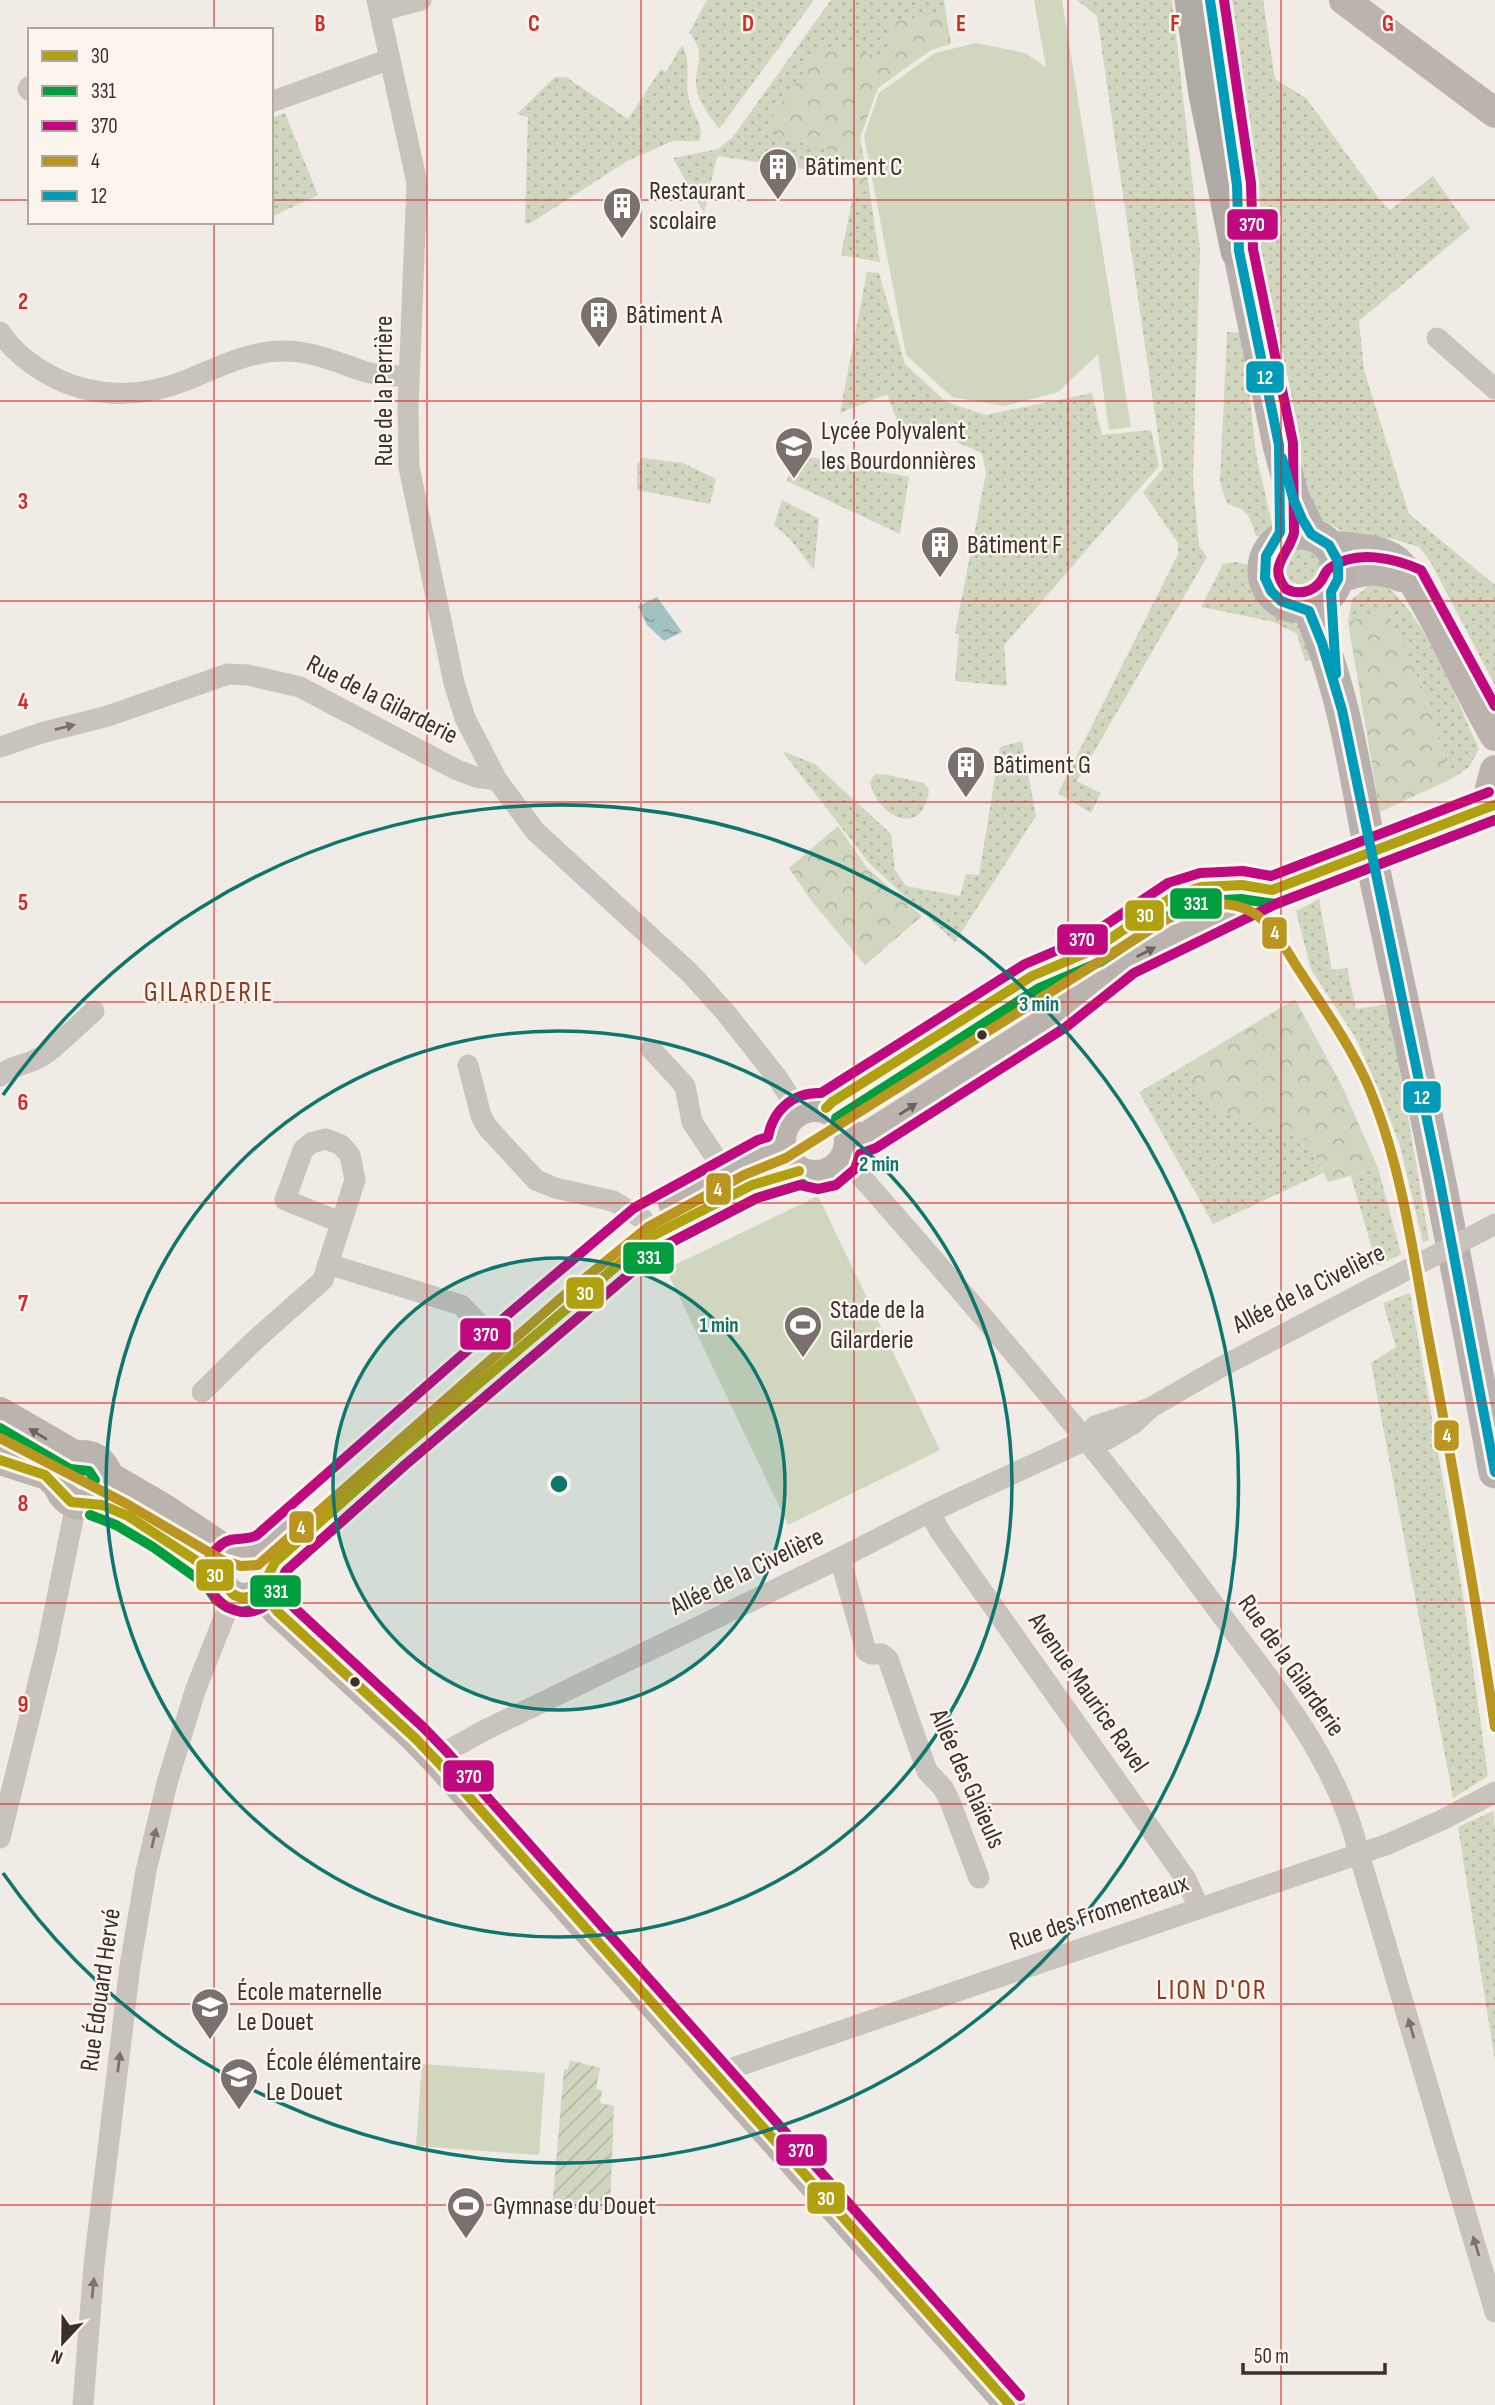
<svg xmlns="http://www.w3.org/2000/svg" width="1495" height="2405" font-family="'Sofia Sans Condensed',sans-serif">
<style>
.grass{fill:url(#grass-dots)}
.forest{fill:url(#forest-crowns)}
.park{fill:#d1d6bf}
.garden{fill:url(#garden-furrows)}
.water{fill:url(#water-ripples)}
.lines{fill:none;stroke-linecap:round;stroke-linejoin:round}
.street{stroke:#c9c3be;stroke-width:21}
.secondary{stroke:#bab3ae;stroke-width:30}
.primary{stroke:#b8b1ad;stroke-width:33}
.highway{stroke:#afaaa4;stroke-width:37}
.street-bridge{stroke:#c9c3be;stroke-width:21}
.secondary-bridge{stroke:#bab3ae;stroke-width:30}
.bus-1-casing{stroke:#fbf5ee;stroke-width:16}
.bus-2-casing{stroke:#fbf5ee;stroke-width:16}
.bus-3-casing{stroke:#fbf5ee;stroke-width:16}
.bus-4-casing{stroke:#fbf5ee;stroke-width:16}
.bus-5-casing{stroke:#fbf5ee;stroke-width:16}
.bus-1{stroke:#b1a111;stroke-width:10}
.bus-2{stroke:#009e3d;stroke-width:10}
.bus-3{stroke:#c0087f;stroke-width:10}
.bus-4{stroke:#ba9621;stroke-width:10}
.bus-5{stroke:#009bb9;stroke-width:10}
.oneway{fill:#7b726d}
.oneway2{fill:#6e645f}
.grid{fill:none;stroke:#d62828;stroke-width:2;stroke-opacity:0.55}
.ring{fill:none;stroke:#0f766e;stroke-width:3.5}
.bus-dot{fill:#3b302b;stroke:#fbf5ee;stroke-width:2.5}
.labels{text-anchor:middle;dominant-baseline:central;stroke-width:5;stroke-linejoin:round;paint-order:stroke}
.poi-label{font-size:26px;fill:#3b302b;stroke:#fbf5ee;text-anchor:start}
.street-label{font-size:26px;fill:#3b302b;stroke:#fbf5ee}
.neighbourhood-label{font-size:28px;letter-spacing:2px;fill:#8c3b22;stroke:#fbf5ee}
.grid-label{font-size:23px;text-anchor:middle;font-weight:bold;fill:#d62828;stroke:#fbf5ee;stroke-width:5;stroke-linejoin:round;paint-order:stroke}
.centre{fill:#0f766e;stroke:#fbf5ee;stroke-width:3.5}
.ring-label{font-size:21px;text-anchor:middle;font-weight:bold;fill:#0f766e;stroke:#fbf5ee;stroke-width:5;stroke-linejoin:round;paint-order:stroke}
.line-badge{stroke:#fbf5ee;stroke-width:2.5}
.badge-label{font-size:19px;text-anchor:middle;font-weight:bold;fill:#fff}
</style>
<defs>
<pattern id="grass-dots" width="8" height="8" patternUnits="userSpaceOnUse" patternTransform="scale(1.75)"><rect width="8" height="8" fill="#d1d6bf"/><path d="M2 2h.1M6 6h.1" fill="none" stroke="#b4b8a4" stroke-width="1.8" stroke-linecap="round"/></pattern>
<pattern id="forest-crowns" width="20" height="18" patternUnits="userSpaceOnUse" patternTransform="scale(1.75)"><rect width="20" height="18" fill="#d1d6bf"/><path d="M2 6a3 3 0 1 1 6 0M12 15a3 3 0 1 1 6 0" fill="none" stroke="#b4b8a4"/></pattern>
<pattern id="garden-furrows" width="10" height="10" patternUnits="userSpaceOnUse" patternTransform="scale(1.75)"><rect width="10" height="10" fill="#d1d6bf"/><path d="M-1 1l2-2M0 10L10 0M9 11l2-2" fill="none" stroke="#b4b8a4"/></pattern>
<pattern id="water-ripples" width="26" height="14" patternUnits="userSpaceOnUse" patternTransform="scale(1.75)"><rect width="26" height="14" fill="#a1c2c1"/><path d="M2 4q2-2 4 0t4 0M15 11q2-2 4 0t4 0" fill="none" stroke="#849e9d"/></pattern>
</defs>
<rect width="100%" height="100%" fill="#f0ebe5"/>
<g class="grass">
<path d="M707 0H814L719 129C711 117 700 105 697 91 692 68 709 54 689 33Z"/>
<path d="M831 0H944L946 14 890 21 893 58 762 132 843 153 851 176 717 156 704 213 673 158 718 149 732 138Z"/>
<path d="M1077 0H1172L1200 249 1193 479 1199 546 1207 557 1077 781 1101 793 1091 813 1058 793 1178 554V543L1143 492 1163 469 1097 16Z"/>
<path d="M1226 0H1263L1275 79 1306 98 1380 200 1390 210 1433 176 1470 228 1359 321 1364 370 1409 514 1495 585V685L1430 561 1419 547 1393 539 1344 532 1319 518 1304 490 1266 296Z"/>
<path d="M682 45C691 59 686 78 688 94 690 114 704 119 700 141H673L629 160 529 224 525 223 528 117 517 114 555 77H566L628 119 661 69 666 72Z"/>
<path d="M285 113 318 195 271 217V118Z"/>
<path d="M855 186 857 192 869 187 880 262 841 255Z"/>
<path d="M867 272 879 273 905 364 946 402 986 415 1092 393 1102 435 1151 430 1159 466 1004 645 1007 686 955 681 959 634 955 633 986 473 982 453 924 428 904 440 887 394 840 413Z"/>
<path d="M1227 332 1243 333 1256 454 1272 524 1271 533 1263 538 1256 536C1249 515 1249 510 1227 504L1220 482Z"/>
<path d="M795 454 909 477 900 534 787 481Z"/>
<path d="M642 458 683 463 716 479 710 504 637 490V465Z"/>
<path d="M782 500 819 519 814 570 790 539 774 525Z"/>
<circle cx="1301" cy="570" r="21"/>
<path d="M1235 562 1252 565 1263 598 1278 613 1303 629 1317 659 1305 661 1297 634 1274 622 1201 607 1223 564Z"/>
<path d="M1371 584H1385C1431 626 1453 693 1479 749L1469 767 1451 779 1425 694 1386 608 1348 622 1352 599Z"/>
<path d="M1022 741 1036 816 955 942 870 864 782 751 815 764 891 834 895 870 906 886 960 896 966 874 979 875 1000 747Z"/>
<path d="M875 774 888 775 924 783 929 791C922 839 877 817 870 782Z"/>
<path d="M1319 899 1332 970 1347 968 1356 1009 1389 1004 1429 1240 1423 1242 1399 1142 1357 1040 1311 969 1296 911Z"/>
<path d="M1184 1066 1213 1109 1308 1141 1323 1173 1213 1224 1139 1092Z"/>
<path d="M1378 1168 1401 1254 1377 1266 1351 1176Z"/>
<path d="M1410 1293 1462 1589 1488 1776 1453 1798 1371 1363 1396 1347 1383 1303Z"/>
<path d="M1493 1811 1495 1828V2061L1458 1827Z"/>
</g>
<g class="forest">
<path d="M946 14 951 44 931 50 878 88 860 138 869 187 857 192 842 153 762 132 821 46 892 58 890 21Z"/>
<path d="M1386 608 1425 694 1451 779 1380 812 1348 622Z"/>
<path d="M838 826 867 868 922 916 865 965 810 899 789 868Z"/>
<path d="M1295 999 1342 1086 1378 1168 1328 1182 1308 1141 1213 1109 1184 1066Z"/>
</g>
<g class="park">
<path d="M1034 0H1062L1131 427 1109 430 1098 354 1058 392 1004 406 952 397 906 355 864 136 879 93 935 53 976 43 1025 53 1046 67Z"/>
<path d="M818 1196 940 1450 788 1525 666 1269Z"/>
<path d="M422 2064 545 2073 539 2155 416 2146Z"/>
</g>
<path class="garden" d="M570 2060 600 2068 596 2089 602 2090 600 2103 614 2106 610 2211 552 2208 564 2069H568Z"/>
<path class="water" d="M657 597 682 632 664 641 647 625 638 606Z"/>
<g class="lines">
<g class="street">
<path d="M377 0 417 183 408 408 409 467 454 683 465 718 497 780 535 831 690 973 726 1013 779 1080 798 1111"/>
<path d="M380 11 421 0"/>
<path d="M30 86 28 89 30 91"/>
<path d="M271 102 390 59"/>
<path d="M0 332C14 353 35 368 57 379 99 399 145 397 187 380 219 367 248 351 284 351 314 351 338 363 366 372 380 376 395 376 409 376"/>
<path d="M1437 338 1495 389"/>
<path d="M0 747 41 733 108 716 228 674 248 675 300 687 457 770 476 777 497 780"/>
<path d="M651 1049 685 1086 692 1122 726 1173"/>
<path d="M468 1065 481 1116 487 1127 536 1180 555 1188 613 1201 643 1219"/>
<path d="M0 1076C13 1064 30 1065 44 1055 62 1042 78 1025 94 1011"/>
<path d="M844 1160 857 1172C983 1315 1107 1459 1220 1613 1276 1688 1338 1761 1359 1854L1495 2312"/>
<path d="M340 1222 285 1200 303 1150 311 1143 326 1139 341 1145 350 1155 355 1180 328 1264 461 1305 497 1342"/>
<path d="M1480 1232 1495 1224"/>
<path d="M202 1392 254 1341 323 1280 328 1264"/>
<path d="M1086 1439 1106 1440 1133 1424 1150 1408 1221 1367 1372 1288"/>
<path d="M930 1512 939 1530 1186 1879 1199 1908"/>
<path d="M840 1558 866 1651 871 1654H882L888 1659 927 1771 943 1788 949 1799 979 1878"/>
<path d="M438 1762 449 1750 483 1731 840 1558 930 1512 1075 1445 1086 1439 1095 1426 1150 1408"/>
<path d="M0 1838 47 1647 76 1504"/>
<path d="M715 2074 1388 1844 1442 1820 1495 1792"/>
<path d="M83 2405 94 2265 130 1966 146 1871 167 1783 195 1691 233 1595"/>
</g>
<g class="secondary">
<path d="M1344 0 1495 113"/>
<path d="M1329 545C1350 548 1380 547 1397 561 1406 569 1413 581 1419 592 1447 638 1467 689 1495 736"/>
<path d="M1338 579C1361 570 1378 567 1401 577"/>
<path d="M1495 770 1490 788 1495 807"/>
<path d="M1417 836 1494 805"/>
<circle cx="815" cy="1141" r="34"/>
<path d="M826 1108 832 1102 1032 976 1093 950 1174 896 1201 887 1242 885 1272 890"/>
<path d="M849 1143 868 1136 1058 1015 1098 982 1127 961 1241 907 1272 890 1288 885"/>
<path d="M673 1203 765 1152 782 1147"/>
<path d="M0 1412 76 1456"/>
<circle cx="83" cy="1480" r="25"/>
<path d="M0 1460 47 1475 59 1486"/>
<path d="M108 1476 163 1508 223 1548 234 1552"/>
<path d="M95 1502C139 1515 184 1552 221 1579"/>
<circle cx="244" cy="1574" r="24"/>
<path d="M253 1553 265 1547 290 1524"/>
<path d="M268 1572 275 1562 396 1454 652 1236 752 1185 799 1171"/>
<path d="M261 1591 277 1611 415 1738 438 1762 1010 2405"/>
</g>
<g class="primary">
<path d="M1239 251 1279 445 1293 498 1311 534"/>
<circle cx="1301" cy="570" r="37"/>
<path d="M1302 607 1309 611 1312 617C1348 701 1358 795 1377 885 1420 1080 1460 1276 1495 1472"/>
</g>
<path class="highway" d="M1193 0 1207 94 1239 251"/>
<path class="street-bridge" d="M1372 1288 1480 1232"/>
<path class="secondary-bridge" d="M1288 885 1417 836"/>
<defs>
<g id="bus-1">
<path d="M826 1108 832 1102 1032 976 1093 950 1174 896 1201 887 1242 885 1272 890 1494 805"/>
<path d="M0 1460 45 1475 71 1502 102 1505 128 1516 209 1569 234 1595 242 1598 254 1596 262 1588 275 1562 396 1454 652 1236 752 1185 799 1171"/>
<path d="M261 1591 277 1611 415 1738 438 1762 1010 2405"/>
</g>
<g id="bus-2">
<path d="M836 1118 1039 988 1100 962 1180 909 1204 901 1241 899 1276 904 1495 820"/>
<path d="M0 1428 70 1469 89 1471 95 1480"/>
<path d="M90 1515 116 1525 153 1547 205 1584 216 1600 226 1607 241 1612 257 1609 272 1598 286 1571 405 1465 660 1248 757 1198 803 1184"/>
</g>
<g id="bus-3">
<path d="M1224 0 1251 183 1253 249 1293 443 1294 533C1288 556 1267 566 1286 589 1298 595 1312 593 1321 581 1324 577 1325 571 1330 568 1356 549 1394 558 1421 570L1495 706"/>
<path d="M1489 792 1271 876 1243 871 1200 873 1168 883 1086 938 1025 964 821 1093C793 1092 773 1110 768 1137L758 1140 634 1208 512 1311 257 1535C246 1542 233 1535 222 1544 179 1577 235 1638 272 1600 279 1592 281 1580 286 1571L405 1465 660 1248 757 1198 800 1185 818 1189 836 1185 855 1169 860 1154 876 1148 1066 1027 1134 973 1278 903 1495 820"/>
<path d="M272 1582 287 1601 424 1728 448 1753 1020 2396"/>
</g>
<path id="bus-4" d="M0 1438 125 1503 224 1561 241 1566 258 1565 561 1298 648 1227 744 1175 786 1158 1167 919C1193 908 1221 897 1248 910 1273 922 1285 949 1299 970 1323 1007 1349 1043 1367 1083 1401 1162 1412 1247 1427 1330 1452 1462 1475 1594 1495 1727"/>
<g id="bus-5">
<path d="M1210 0 1237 185 1239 251 1279 445 1280 532 1266 556 1265 578 1271 591 1281 601 1309 611 1322 643 1342 710 1439 1177 1495 1472"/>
<path d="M1282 458 1293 498 1302 519 1311 534 1329 545 1338 561V579L1331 592 1336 674"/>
</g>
</defs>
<use href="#bus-1" class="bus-1-casing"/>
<use href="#bus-2" class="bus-2-casing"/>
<use href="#bus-3" class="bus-3-casing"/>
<use href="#bus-4" class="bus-4-casing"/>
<use href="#bus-5" class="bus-5-casing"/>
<use href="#bus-1" class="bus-1"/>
<use href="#bus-2" class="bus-2"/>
<use href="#bus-3" class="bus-3"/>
<use href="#bus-4" class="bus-4"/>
<use href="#bus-5" class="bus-5"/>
</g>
<defs><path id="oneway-solid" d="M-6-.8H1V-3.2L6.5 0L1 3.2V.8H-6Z" transform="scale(1.75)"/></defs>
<g class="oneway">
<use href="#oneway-solid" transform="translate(65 727) rotate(-14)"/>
<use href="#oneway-solid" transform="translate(154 1838) rotate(-77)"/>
<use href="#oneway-solid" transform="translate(1411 2028) rotate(-106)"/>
<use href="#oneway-solid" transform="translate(119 2062) rotate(-83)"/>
<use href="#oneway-solid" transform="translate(1476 2246) rotate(-107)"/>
<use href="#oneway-solid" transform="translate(93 2288) rotate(-85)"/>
</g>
<g class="oneway2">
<use href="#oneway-solid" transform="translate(1146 952) rotate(-27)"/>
<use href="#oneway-solid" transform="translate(908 1109) rotate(-33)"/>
<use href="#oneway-solid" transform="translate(38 1434) rotate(-149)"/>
</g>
<path class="grid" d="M214 0V30M427 0V2405M641 0V2405M854 0V2405M1068 0V2405M1281 0V2405M0 200H30M271 200H1495M214 222V2405M0 401H1495M0 601H1495M0 802H1495M0 1002H1495M0 1203H1495M0 1403H1495M0 1603H1495M0 1804H1495M0 2004H1495M0 2205H1495"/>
<circle cx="559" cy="1484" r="226" fill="#0f766e" fill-opacity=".12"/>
<g class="ring">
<circle cx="559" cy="1484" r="226"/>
<circle cx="559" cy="1484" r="453"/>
<path d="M3 1095A679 679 0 1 1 3 1873"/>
</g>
<defs>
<symbol id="building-pin" viewBox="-11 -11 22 30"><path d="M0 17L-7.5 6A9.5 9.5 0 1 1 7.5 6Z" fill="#7a716c" stroke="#fbf5ee"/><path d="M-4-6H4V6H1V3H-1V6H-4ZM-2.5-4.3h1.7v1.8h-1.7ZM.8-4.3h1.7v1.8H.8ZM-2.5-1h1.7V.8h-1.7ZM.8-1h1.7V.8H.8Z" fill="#fff"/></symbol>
<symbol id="school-pin" viewBox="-11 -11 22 30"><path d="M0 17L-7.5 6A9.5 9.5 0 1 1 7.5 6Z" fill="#7a716c" stroke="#fbf5ee"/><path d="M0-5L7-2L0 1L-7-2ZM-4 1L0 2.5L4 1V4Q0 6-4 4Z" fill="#fff"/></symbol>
<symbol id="stadium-pin" viewBox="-11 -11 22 30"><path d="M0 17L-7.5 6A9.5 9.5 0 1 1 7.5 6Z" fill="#7a716c" stroke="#fbf5ee"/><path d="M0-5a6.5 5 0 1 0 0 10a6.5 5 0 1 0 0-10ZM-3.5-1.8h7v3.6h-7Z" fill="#fff"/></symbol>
</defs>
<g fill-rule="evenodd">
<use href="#building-pin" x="756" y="145" width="44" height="60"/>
<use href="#building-pin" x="600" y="184" width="44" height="60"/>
<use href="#building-pin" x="577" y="293" width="44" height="60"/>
<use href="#school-pin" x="772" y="424" width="44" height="60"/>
<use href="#building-pin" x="918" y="523" width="44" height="60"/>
<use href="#building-pin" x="944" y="743" width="44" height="60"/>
<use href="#stadium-pin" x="781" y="1303" width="44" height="60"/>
<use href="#school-pin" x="188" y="1985" width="44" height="60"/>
<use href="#school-pin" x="217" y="2055" width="44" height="60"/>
<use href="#stadium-pin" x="444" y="2184" width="44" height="60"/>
</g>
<g class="bus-dot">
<circle cx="982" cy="1035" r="6"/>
<circle cx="355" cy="1682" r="6"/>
</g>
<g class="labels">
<g class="poi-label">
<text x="805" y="167">Bâtiment C</text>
<text x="649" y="191">Restaurant<tspan x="649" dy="30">scolaire</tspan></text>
<text x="626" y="315">Bâtiment A</text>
<text x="821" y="431">Lycée Polyvalent<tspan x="821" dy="30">les Bourdonnières</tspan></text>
<text x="967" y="545">Bâtiment F</text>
<text x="993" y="765">Bâtiment G</text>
<text x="830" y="1310">Stade de la<tspan x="830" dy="30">Gilarderie</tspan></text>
<text x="237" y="1992">École maternelle<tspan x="237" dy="30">Le Douet</tspan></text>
<text x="266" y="2062">École élémentaire<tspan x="266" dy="30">Le Douet</tspan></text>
<text x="493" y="2206">Gymnase du Douet</text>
</g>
<g class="street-label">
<text transform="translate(384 391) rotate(-90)">Rue de la Perrière</text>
<text transform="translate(382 700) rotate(27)">Rue de la Gilarderie</text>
<text transform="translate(1309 1289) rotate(-27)">Allée de la Civelière</text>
<text transform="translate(747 1572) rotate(-26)">Allée de la Civelière</text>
<text transform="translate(1291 1666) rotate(55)">Rue de la Gilarderie</text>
<text transform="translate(1088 1693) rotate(55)">Avenue Maurice Ravel</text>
<text transform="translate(967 1779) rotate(66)">Allée des Glaïeuls</text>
<text transform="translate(1099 1913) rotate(-19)">Rue des Fromenteaux</text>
<text transform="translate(101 1990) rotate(-82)">Rue Édouard Hervé</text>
</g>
<g class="neighbourhood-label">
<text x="209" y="992">GILARDERIE</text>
<text x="1212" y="1990">LION D'OR</text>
</g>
</g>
<g class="grid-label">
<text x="320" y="31">B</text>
<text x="534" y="31">C</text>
<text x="748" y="31">D</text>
<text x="961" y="31">E</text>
<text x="1175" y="31">F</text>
<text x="1388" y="31">G</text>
<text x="23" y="309">2</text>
<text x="23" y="509">3</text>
<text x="23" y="709">4</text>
<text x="23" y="910">5</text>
<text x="23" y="1110">6</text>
<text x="23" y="1311">7</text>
<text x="23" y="1511">8</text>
<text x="23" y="1712">9</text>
</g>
<circle cx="559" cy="1484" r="10" class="centre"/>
<g class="ring-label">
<text x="1039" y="1011">3 min</text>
<text x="879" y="1171">2 min</text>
<text x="719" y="1332">1 min</text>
</g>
<g class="line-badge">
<rect x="1226" y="208" width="53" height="33" rx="7" fill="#c0087f"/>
<rect x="1245" y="360" width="40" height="34" rx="7" fill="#009bb9"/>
<rect x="1169" y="887" width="54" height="33" rx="7" fill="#009e3d"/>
<rect x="1124" y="899" width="41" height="33" rx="7" fill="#b1a111"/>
<rect x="1261" y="916" width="27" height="34" rx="7" fill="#ba9621"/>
<rect x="1056" y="923" width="53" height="33" rx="7" fill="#c0087f"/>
<rect x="1402" y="1080" width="40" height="34" rx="7" fill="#009bb9"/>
<rect x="705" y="1172" width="27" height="34" rx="7" fill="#ba9621"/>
<rect x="622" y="1241" width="53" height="34" rx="7" fill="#009e3d"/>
<rect x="565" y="1276" width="40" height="34" rx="7" fill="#b1a111"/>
<rect x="459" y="1317" width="53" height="34" rx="7" fill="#c0087f"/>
<rect x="1433" y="1419" width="27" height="33" rx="7" fill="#ba9621"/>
<rect x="288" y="1510" width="27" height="34" rx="7" fill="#ba9621"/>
<rect x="195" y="1558" width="40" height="34" rx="7" fill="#b1a111"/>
<rect x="249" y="1574" width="53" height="34" rx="7" fill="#009e3d"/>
<rect x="442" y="1759" width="53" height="34" rx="7" fill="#c0087f"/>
<rect x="775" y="2133" width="53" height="34" rx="7" fill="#c0087f"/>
<rect x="806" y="2181" width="40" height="34" rx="7" fill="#b1a111"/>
</g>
<g class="badge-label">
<text x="1252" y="231">370</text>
<text x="1265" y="384">12</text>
<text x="1196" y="910">331</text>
<text x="1145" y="922">30</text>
<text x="1275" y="939">4</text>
<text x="1082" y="946">370</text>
<text x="1422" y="1104">12</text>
<text x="718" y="1196">4</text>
<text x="649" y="1264">331</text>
<text x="585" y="1300">30</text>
<text x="486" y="1341">370</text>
<text x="1447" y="1442">4</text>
<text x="301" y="1534">4</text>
<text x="215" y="1582">30</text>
<text x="276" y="1598">331</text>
<text x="469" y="1783">370</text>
<text x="801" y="2157">370</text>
<text x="826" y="2205">30</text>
</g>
<rect x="28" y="28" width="245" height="196" fill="#fbf5ee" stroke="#aea6a0" stroke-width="2"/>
<rect x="42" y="51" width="35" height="10" fill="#b1a111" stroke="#aea6a0" stroke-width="2"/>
<text x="91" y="63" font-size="21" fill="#3b302b">30</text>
<rect x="42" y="86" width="35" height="10" fill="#009e3d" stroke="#aea6a0" stroke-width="2"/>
<text x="91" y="98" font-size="21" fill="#3b302b">331</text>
<rect x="42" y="121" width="35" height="10" fill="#c0087f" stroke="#aea6a0" stroke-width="2"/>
<text x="91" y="133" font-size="21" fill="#3b302b">370</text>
<rect x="42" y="156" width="35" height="10" fill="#ba9621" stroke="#aea6a0" stroke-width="2"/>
<text x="91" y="168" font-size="21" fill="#3b302b">4</text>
<rect x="42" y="191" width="35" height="10" fill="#009bb9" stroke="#aea6a0" stroke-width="2"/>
<text x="91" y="203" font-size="21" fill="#3b302b">12</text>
<g transform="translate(63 2342) rotate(202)" stroke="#fbf5ee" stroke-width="5" paint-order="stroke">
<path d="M0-5L12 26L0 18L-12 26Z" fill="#3b302b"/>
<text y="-10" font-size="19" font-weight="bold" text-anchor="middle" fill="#3b302b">N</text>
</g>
<path d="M1243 2363v10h142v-10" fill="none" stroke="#3b302b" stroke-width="3.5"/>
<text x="1254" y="2363" font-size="21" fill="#3b302b" stroke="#fbf5ee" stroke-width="5" paint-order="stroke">50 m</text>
</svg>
